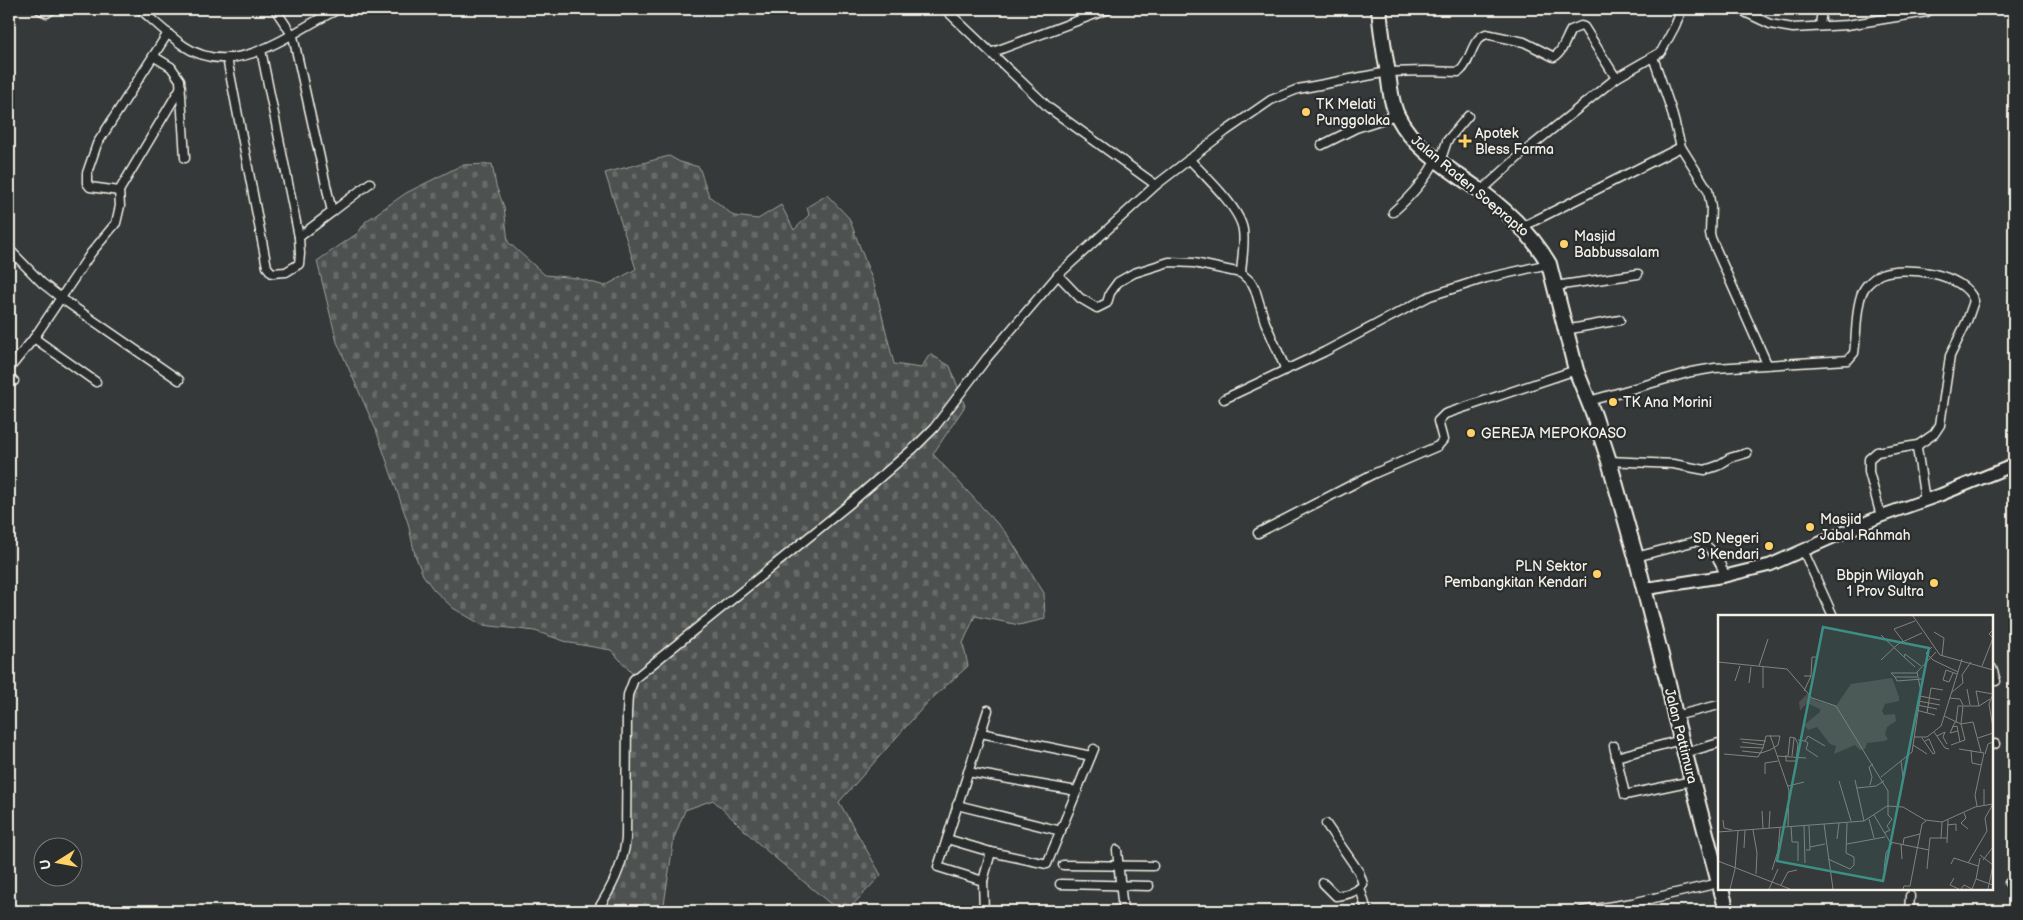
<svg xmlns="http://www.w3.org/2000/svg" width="2023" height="920" font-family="'Balsamiq Sans',sans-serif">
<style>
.cemetery{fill:url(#cemetery-stones);stroke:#a1a19c}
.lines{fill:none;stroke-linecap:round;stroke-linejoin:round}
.street-casing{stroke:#f4f1e8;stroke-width:11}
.secondary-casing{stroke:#f4f1e8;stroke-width:15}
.highway-casing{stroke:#f4f1e8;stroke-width:18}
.street{stroke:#2a2d2e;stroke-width:8}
.secondary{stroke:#2a2d2e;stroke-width:11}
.highway{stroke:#2a2d2e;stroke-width:14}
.poi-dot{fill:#ffd166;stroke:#2a2d2e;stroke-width:2}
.labels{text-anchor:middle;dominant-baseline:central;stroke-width:4.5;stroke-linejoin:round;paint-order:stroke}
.poi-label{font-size:14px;fill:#f4f1e8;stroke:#2a2d2e;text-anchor:start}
.street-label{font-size:14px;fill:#f4f1e8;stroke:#2a2d2e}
.inset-road{fill:none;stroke:#82837f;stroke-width:1}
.view{fill:#3d8f86;fill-opacity:0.15;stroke:#3d8f86;stroke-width:2.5}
.inset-edge{fill:none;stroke:#f4f1e8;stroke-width:2.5}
</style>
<defs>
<pattern id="cemetery-stones" width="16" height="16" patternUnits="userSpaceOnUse" patternTransform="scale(1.25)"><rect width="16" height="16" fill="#4e514f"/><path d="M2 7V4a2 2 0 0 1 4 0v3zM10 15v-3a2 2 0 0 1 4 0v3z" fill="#686a68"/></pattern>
</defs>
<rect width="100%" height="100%" fill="#363939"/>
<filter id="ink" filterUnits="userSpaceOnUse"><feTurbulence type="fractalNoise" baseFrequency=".02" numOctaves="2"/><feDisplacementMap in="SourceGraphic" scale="10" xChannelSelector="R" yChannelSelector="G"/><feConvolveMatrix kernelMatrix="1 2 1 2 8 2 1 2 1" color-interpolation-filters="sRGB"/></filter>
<g filter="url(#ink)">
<path class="cemetery" d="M669 156 680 162 699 167 709 196 734 216 758 219 781 205 794 230 809 215 807 207 827 195 849 218 875 287 894 364 921 368 930 354 950 366 965 406 933 454 1007 534 1044 593 1045 619 1019 625 975 616 963 643 968 666 927 703 839 802 881 875 847 911H839L761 846 713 800 685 810 674 838 663 911H602C615 889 627 866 630 840L631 713 632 696 638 680 611 650 570 643 535 631 482 625 453 608 433 589 423 575 415 555 408 523 376 430 337 342 317 261 358 233 366 221 406 193 462 165 492 164 496 186 504 207 508 242 545 275 577 278 605 286 636 269 605 173Z"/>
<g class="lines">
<defs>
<g id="street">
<path d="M39 9 47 13 53 9"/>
<path d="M140 9C154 21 168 35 184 46 237 82 292 30 339 9"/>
<path d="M945 9 1049 108 1156 185"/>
<path d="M1738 9 1770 24 1793 28 1847 25 1927 12"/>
<path d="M1820 26 1822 9"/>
<path d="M168 33 97 144 87 173V183L90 187 119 191 181 87"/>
<path d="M261 50 299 237 332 212 293 36 275 9"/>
<path d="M993 52 1109 9"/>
<path d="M153 56 171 67 180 80 185 158"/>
<path d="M1653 57 1671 109 1681 147 1708 190 1711 207 1710 233 1711 238 1767 364"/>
<path d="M227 58 267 267 272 273 286 272 299 264 300 254 299 237"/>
<path d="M1322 145 1356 128 1396 115"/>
<path d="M1189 159C1205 176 1240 208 1243 230 1245 244 1242 258 1241 273"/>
<path d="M1440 162 1447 141 1468 116"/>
<path d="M1481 191 1524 152 1616 78 1661 52 1675 26 1682 9"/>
<path d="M332 212 370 183"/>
<path d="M1393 212C1410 197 1426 180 1436 159"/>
<path d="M1522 227 1681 147"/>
<path d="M9 249 42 283 65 301 179 380"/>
<path d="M1058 275 1080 298 1097 308 1107 303 1110 293 1118 282 1134 273 1169 262 1194 263 1241 273 1252 283 1255 289 1265 322 1286 370"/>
<path d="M1555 286 1638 274"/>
<path d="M1565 330 1620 320"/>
<path d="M34 338 96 382"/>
<path d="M9 369 34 338 91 253 116 223 120 206 119 191"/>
<path d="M9 376 14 381"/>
<path d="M1224 399 1324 352 1430 296 1486 278 1549 264"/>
<path d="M1589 401 1691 372 1715 368 1848 360 1854 353C1857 336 1855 299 1866 286 1870 282 1876 276 1881 274 1905 265 1965 273 1974 301L1967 321 1950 356 1940 425 1934 434 1918 445 1917 448 1925 501"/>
<path d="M1609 461 1673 464 1705 470 1717 466 1730 458 1747 453"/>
<path d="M1881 516 1869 472V459L1877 452 1918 445"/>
<path d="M1258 533 1373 474 1438 446 1443 440 1438 421 1445 414 1576 370"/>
<path d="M1803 550 1833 616"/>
<path d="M1636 557 1696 541C1710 543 1721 563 1725 576"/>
<path d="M1992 668 1996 681"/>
<path d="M1675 716 1719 705"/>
<path d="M981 733 1091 756"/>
<path d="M1992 745 1995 744"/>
<path d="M1614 746 1625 795 1692 781"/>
<path d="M1685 753 1719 743"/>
<path d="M1616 757 1681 740"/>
<path d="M968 772 1077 791"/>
<path d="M957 805 1061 831"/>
<path d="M947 839 991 852"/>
<path d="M1117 850 1123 911"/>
<path d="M1063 865 1153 866"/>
<path d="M983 881 991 852 1047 864 1094 749"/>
<path d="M1323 883 1336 896C1345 895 1358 892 1363 884L1359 872 1326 824"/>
<path d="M2009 883H2014"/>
<path d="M1060 884 1149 886"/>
<path d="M1360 888 1367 911"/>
<path d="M597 911C611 889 623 866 626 839L627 713 628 695 634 679 847 506 914 448 934 428 987 358 1058 275 1156 185 1226 131 1271 100 1298 89 1388 72 1425 71 1459 72C1472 62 1470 40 1486 34L1524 42 1554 57C1563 52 1566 38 1571 30L1581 26 1584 27 1616 78"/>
<path d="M984 911 983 881 938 867 988 710"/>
<path d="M1582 911 1632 903 1719 883"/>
<path d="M1909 911 1910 896"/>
</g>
<path id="secondary" d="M1644 589 1725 576 1770 565 1881 516 1940 495 2014 465"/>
<g id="highway">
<path d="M1379 9C1381 30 1384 51 1388 73 1390 87 1391 104 1398 117 1415 150 1450 169 1479 190 1506 210 1532 234 1549 264L1576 370 1594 415 1609 461 1636 557 1669 687 1675 716 1719 883"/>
<path d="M1721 889 1727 911"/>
</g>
</defs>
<use href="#street" class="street-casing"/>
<use href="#secondary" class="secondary-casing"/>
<use href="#highway" class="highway-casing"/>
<use href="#street" class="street"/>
<use href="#secondary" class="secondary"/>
<use href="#highway" class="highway"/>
</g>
</g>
<g class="poi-dot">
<circle cx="1306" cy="112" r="5"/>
<path d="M1462.5 133.5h5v5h5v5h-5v5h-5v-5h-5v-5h5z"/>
<circle cx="1564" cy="244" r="5"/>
<circle cx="1613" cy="402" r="5"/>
<circle cx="1471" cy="433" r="5"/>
<circle cx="1810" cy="527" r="5"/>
<circle cx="1769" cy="546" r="5"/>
<circle cx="1597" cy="574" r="5"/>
<circle cx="1934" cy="583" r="5"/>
</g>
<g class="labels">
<g class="poi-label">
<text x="1316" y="104">TK Melati<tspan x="1316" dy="16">Punggolaka</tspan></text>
<text x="1475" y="133">Apotek<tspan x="1475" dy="16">Bless Farma</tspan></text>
<text x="1574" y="236">Masjid<tspan x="1574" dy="16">Babbussalam</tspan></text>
<text x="1623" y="402">TK Ana Morini</text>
<text x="1481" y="433">GEREJA MEPOKOASO</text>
<text x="1820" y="519">Masjid<tspan x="1820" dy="16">Jabal Rahmah</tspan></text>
<text x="1759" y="538" text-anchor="end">SD Negeri<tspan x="1759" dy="16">3 Kendari</tspan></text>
<text x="1587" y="566" text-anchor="end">PLN Sektor<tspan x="1587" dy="16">Pembangkitan Kendari</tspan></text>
<text x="1924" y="575" text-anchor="end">Bbpjn Wilayah<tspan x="1924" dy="16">1 Prov Sultra</tspan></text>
</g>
<g class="street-label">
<text transform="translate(1470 186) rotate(40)">Jalan Raden Soeprapto</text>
<text transform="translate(1681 736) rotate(76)">Jalan Pattimura</text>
</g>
</g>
<g transform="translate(1718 615)">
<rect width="275" height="275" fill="#363939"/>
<path d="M174 63 181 82V86L167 89 164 96 166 100 177 99 178 106 169 112 167 119 170 124 167 126 149 128 147 134 142 135 137 130 116 139 118 131 112 129 99 112 90 115 86 110 102 97V94L89 88 82 96 81 87 89 79 98 86 118 91 133 69Z" fill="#4e514f"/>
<path class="inset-road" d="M195 1 222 40 275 55M216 17 226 23 224 41M163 20 186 42M185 26 176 14 197 6M214 32 208 38 215 45 240 57M163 45 180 29 204 18M0 47 69 54 94 83 118 91 170 176V200L174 204 169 211 172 215 166 218M41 51 50 24M264 51 275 23 271 19 275 15M197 52 186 42 187 39 203 51M235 58 231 67 225 65 228 55 239 59M86 61H93L86 76M93 61 94 42H98M177 62 173 58H199M199 62H177L179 66 204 64M17 66 22 51M31 68 33 52M45 73V52M249 74 252 90M233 78 245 68 244 60 253 47M275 79 271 89 275 113M202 81 222 85M231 83 242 84 245 90M200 86 222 90M199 90 219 94M261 91 258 76 275 79M198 95 217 100M209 98 213 73 225 75M226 101 243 109 247 125 233 130M237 107 232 118 240 116M238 108 240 91H245M234 112 239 111 242 127M216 117 227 133 231 134M52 120 71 175 70 211M219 121 227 117 225 122 229 129M196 122H209L223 111 244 44M204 123 215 139 217 138 211 124 207 126M260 123 275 118M22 124 48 126M80 125 87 126 90 121 107 131M87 126 90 128 88 134 100 142M24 127 46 130M195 130 209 139M241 134 266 138 257 180 259 191M253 135 254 148 263 150M24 136 43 138 52 135 60 130 62 121H48L45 133M263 137 255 107 243 109 245 91H261L272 84M6 139 40 142 45 133 22 132M267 139 270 129 275 127M68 140V146H78L80 129 77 123 72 122 70 141M59 141 88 143M74 141 76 123M183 146 185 162M47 159V148L60 146M163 162 194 137 203 77 199 57 218 37M137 165 146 206M121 166 133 206M152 170 154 162 151 152 155 149M70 171 86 167M139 173 158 171 166 166M266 174V190M44 196 45 213M246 198 248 203 243 208 250 214M156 200 172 227 211 235M151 204 156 223M5 205 6 213 14 215M106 209 115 274M229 210 238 209V216M73 211 74 227H80V246M86 211 87 248M51 213 52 196M35 215 39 238 38 259M0 217 146 206 169 191 185 192 207 205 224 207 257 192 275 189M223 223 224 207M119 224 121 208M229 228 230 205M129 229 167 222M183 229 184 244M185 230 186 223 202 219M92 232 107 229M26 233 27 215M88 235H92L91 211M262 240 275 250M262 243 258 264 275 270M110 244 132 254 136 250V242L128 238 129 208M265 245 275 232M0 246 72 274M250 248 269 216 267 203 275 189M233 249 236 243 260 251M209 254 212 223H229M54 255 60 236 62 213M166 255 168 238 174 228M236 263 232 270 241 274M63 270 70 257 79 255M12 274 17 254 20 216M51 274 60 254M185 274 186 271H192L204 209 208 206M243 274 246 270 254 274 258 264M270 274 275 250"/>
<path class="view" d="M105 12 211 33 165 266 59 246Z"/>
<rect width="275" height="275" class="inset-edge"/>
</g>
<rect width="2023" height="920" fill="none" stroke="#2a2d2e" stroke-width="30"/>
<rect x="15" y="15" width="1993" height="890" fill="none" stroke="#f4f1e8" stroke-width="2" filter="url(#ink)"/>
<g transform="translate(58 862) rotate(259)"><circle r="24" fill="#2a2d2e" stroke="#7b7b78"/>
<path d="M0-4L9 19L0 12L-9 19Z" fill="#ffd166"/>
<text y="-8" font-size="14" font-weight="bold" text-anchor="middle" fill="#f4f1e8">U</text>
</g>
</svg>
